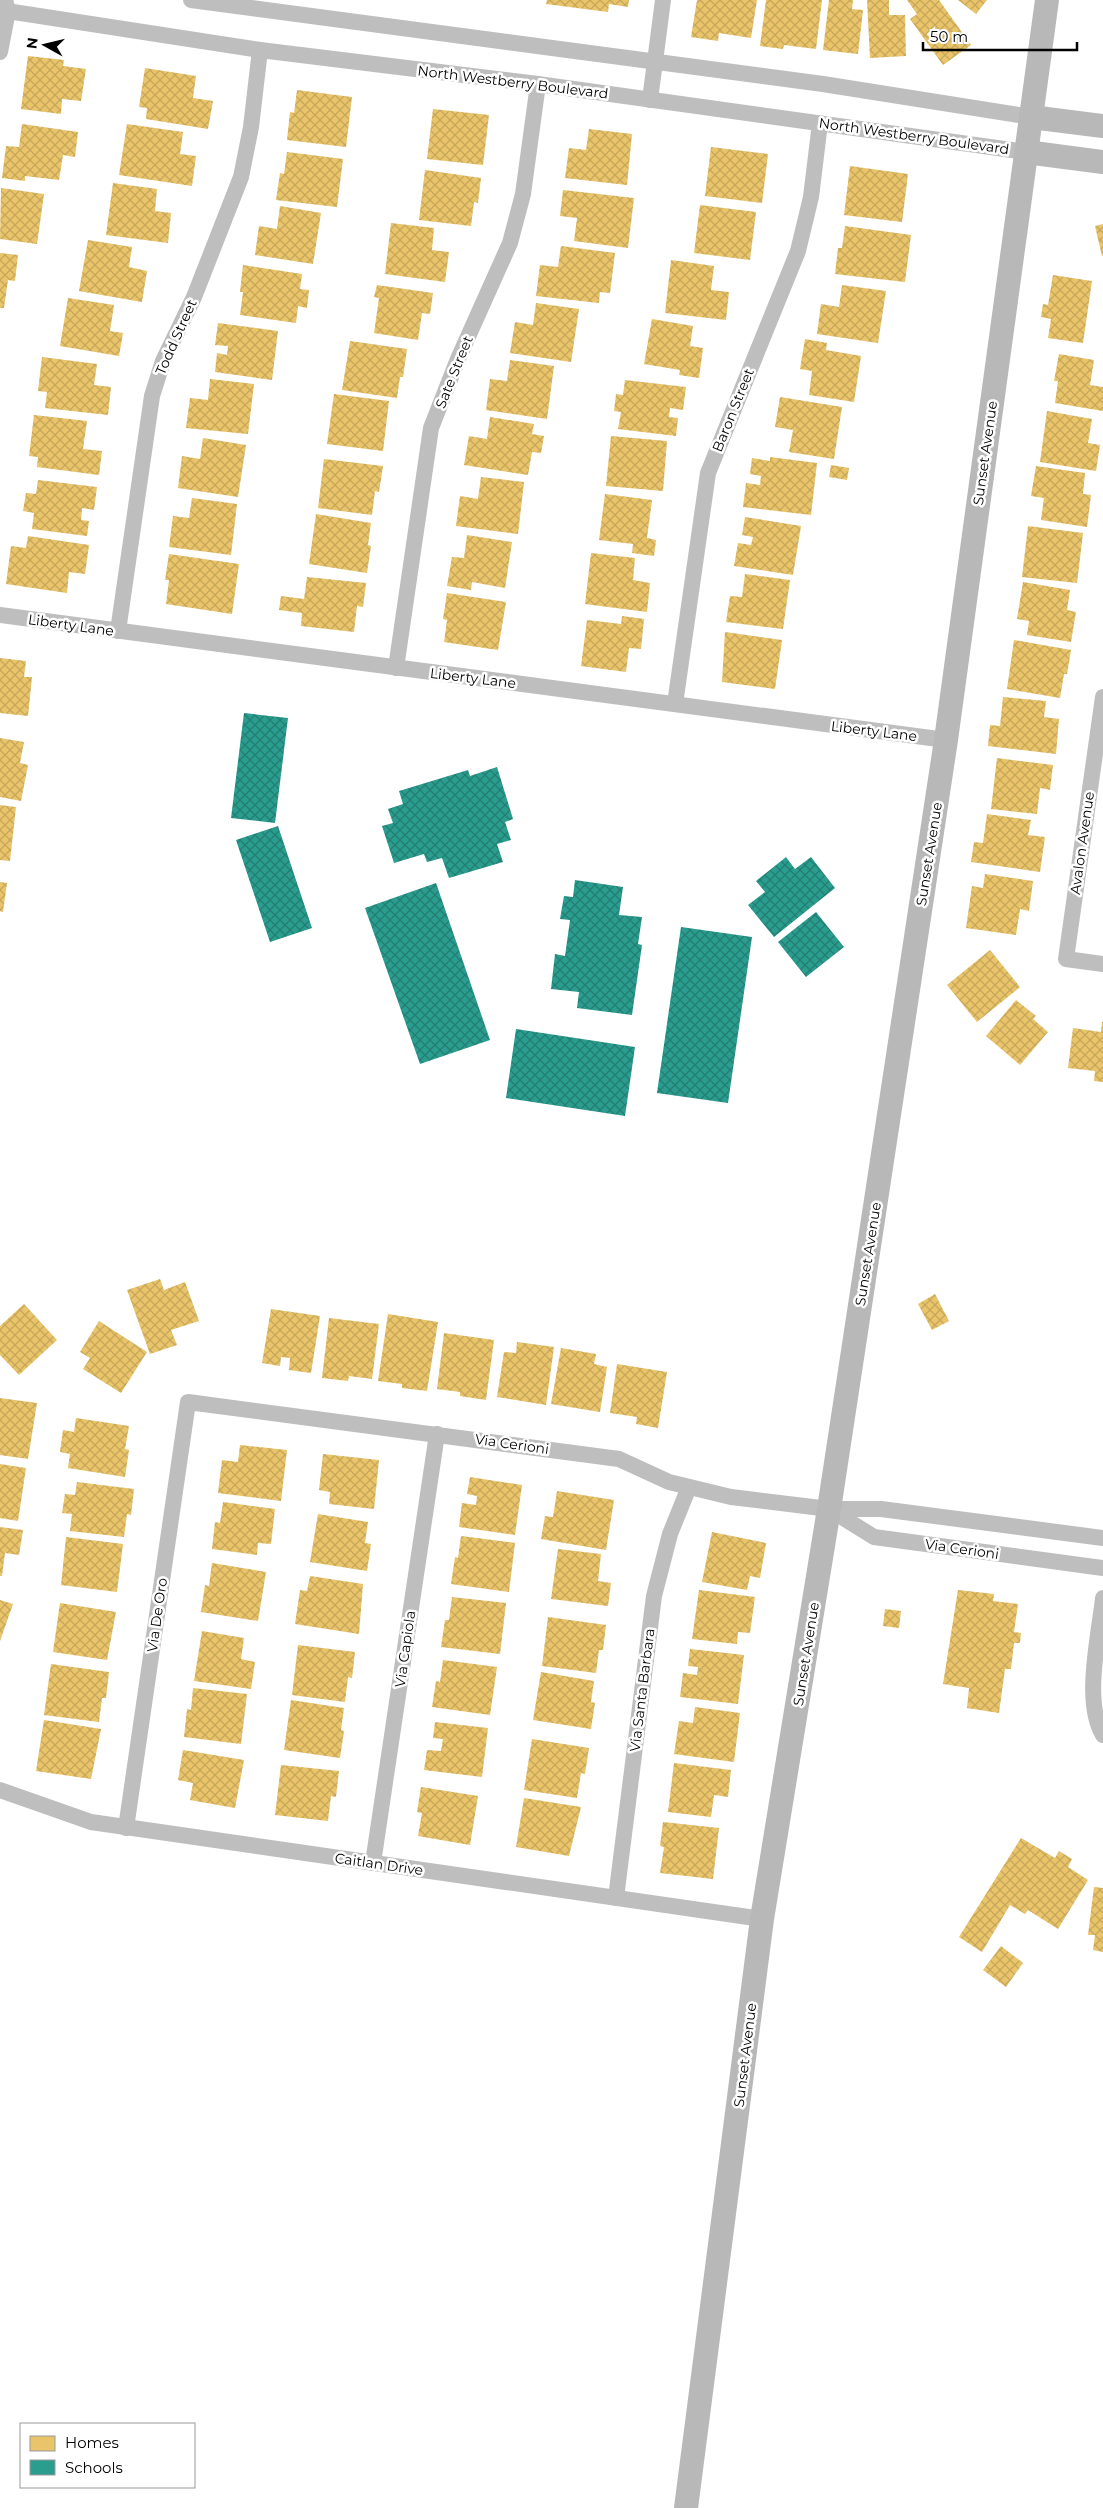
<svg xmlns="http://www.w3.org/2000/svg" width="1103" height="2508" font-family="Montserrat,sans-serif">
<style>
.homes{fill:url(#homes-cross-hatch)}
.schools{fill:url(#schools-cross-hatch)}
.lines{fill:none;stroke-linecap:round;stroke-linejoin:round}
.street{stroke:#bebebe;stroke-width:16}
.secondary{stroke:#b8b8b8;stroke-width:24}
.labels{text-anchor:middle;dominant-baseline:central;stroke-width:5;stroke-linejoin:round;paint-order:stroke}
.street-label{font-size:14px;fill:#000;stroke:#fff}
</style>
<defs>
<pattern id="homes-cross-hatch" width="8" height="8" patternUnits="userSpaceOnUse" patternTransform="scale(1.25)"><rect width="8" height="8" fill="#e9c46a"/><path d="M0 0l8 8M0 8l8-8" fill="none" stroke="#c6a75a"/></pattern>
<pattern id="schools-cross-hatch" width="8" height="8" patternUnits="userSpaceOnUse" patternTransform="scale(1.25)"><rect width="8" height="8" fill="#2a9d8f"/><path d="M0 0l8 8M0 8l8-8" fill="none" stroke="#227e72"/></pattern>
</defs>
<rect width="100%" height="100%" fill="#fff"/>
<g class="homes">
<path d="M547 0H629L628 7 609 4 608 12 546 4Z"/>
<path d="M697 0H757L751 38 719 33 718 41 691 37Z"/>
<path d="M766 0H822L816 49 784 45 783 49 760 46Z"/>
<path d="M829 0H853L852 9 863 10 858 54 823 50Z"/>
<path d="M867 0H889V15H905L906 56 870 58Z"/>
<path d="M907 0H939L971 45 943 65 910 19 917 14Z"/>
<path d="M958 0H987L976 14Z"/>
<path d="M28 56 64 60 63 66 86 69 81 101 62 99 61 114 21 109Z"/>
<path d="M145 68 196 76 193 98 213 101 208 129 146 119 147 108 139 107Z"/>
<path d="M297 90 352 97 346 147 287 140 290 112 294 113Z"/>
<path d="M433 109 489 115 483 165 427 159Z"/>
<path d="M22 124 78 132 75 157 63 155 59 180 25 176V181L2 178 6 146 19 147Z"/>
<path d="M127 124 183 132 180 154 196 156 192 186 119 175Z"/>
<path d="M589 129 632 134 627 185 565 178 569 148 586 150Z"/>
<path d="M711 147 768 154 762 203 705 196Z"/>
<path d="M287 152 343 159 337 207 276 200 280 173 284 174Z"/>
<path d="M850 166 908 174 902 222 844 215Z"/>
<path d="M425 170 481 178 478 203 474 202 471 226 419 220Z"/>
<path d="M113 183 157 189 155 211 171 213 168 243 106 235Z"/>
<path d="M1 188 44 194 37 244 0 239Z"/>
<path d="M563 190 634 198 628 248 574 241 577 218 560 216Z"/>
<path d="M700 205 756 212 750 260 694 253Z"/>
<path d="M280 206 321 213 313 264 255 255 259 226 277 229Z"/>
<path d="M391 223 434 228 432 250 449 252 445 282 385 274Z"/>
<path d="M1103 224V256H1102L1095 226Z"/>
<path d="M845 226 911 235 905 282 835 274 838 248H842Z"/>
<path d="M88 240 132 247 129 267 147 271 142 302 79 291Z"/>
<path d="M561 246 615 253 610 293 600 292 599 303 536 296 540 265 558 267Z"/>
<path d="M0 253 18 255 15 281 8 280 4 308H0Z"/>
<path d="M671 260 714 266 711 290 729 292 726 320 665 313Z"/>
<path d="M243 265 302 274 300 289 309 290 307 308 298 306 296 323 240 315 243 292H240Z"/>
<path d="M1053 275 1092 281 1083 343 1048 338 1051 319 1041 317 1043 304 1048 305Z"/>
<path d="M377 285 433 293 430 314 422 313 418 340 374 333 379 298 374 297Z"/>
<path d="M842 285 886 291 878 343 817 334 821 304 839 307Z"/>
<path d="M68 298 114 305 110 331 123 333 119 356 60 346Z"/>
<path d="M536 303 579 309 571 362 510 353 515 322 533 325Z"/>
<path d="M652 319 693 326 690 346 703 348 699 378 679 375 680 370 644 364Z"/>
<path d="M218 323 278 331 272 380 215 372 217 353 227 355 228 346 215 345Z"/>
<path d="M805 339 827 343 826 350 861 356 854 402 809 395 812 371 800 369Z"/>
<path d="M350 341 407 349 403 377H400L397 398 342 390Z"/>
<path d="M1059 354 1094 360 1090 385 1103 387V411L1055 403 1058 381H1054Z"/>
<path d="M42 357 97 364 94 385 111 387 108 415 45 408 47 392 38 391Z"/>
<path d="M510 360 554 366 547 419 486 410 490 379 507 381Z"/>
<path d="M210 379 254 384 248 434 186 428 190 398 208 400Z"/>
<path d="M625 380 686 387 683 410 670 408 669 417 678 418 676 436 618 429 621 412 614 411 616 394 623 395Z"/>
<path d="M334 394 389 401 383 451 327 444Z"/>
<path d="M780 397 842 407 834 459 789 452 793 430 775 427Z"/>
<path d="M1047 411 1092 419 1088 443 1100 445 1096 471 1040 462Z"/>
<path d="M34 415 87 421 83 449 102 451 99 475 37 467 38 457 29 456Z"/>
<path d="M490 417 534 424 532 434 544 436 541 453 532 452 528 475 464 465 469 436 487 439Z"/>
<path d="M611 436 667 441 663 491 606 486Z"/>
<path d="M203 438 246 445 238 497 178 488 182 456 200 459Z"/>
<path d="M770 457 817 463 811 515 743 507 746 483 760 485 761 476 750 474 752 458 770 461Z"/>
<path d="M324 459 383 466 379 492 375 491 372 515 318 508Z"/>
<path d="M831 465 849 468 847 480 829 477Z"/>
<path d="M1036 466 1085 473 1083 494 1091 495 1087 527 1041 520 1044 498 1031 496Z"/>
<path d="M481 477 524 482 518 534 456 526 460 496 478 499Z"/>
<path d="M38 480 97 487 94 510 82 508 81 520 89 521 87 536 32 529 34 513 23 511 26 493 36 494Z"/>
<path d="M605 494 652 500 647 538 656 540 654 556 632 553 633 544 599 540Z"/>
<path d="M192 498 237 504 231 555 169 547 173 516 189 518Z"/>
<path d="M316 514 371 523 368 545 371 546 367 573 309 564Z"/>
<path d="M745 517 801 526 793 575 734 566 738 543 751 545 753 537 742 535Z"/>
<path d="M1028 526 1083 533 1077 583 1022 577Z"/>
<path d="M467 535 512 542 505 588 472 582 471 590 447 586 452 557 464 558Z"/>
<path d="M28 536 89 545 85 574 69 572 67 593 6 584 11 546 26 548Z"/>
<path d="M591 553 635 558 633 580 650 583 647 612 585 604Z"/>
<path d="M169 554 239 564 232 614 166 604 169 580H165Z"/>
<path d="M745 574 790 580 783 629 726 622 730 596 742 597Z"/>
<path d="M307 577 366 583 363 607 357 606 354 632 301 626 302 613 279 610 281 596 304 599Z"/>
<path d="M1023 582 1070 590 1067 610 1076 612 1071 642 1027 635 1029 621 1017 619Z"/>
<path d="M447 593 506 602 498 650 444 642 447 620 443 619Z"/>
<path d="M622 616 644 619 641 649 629 648 626 672 581 666 587 620 621 624Z"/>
<path d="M725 632 782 640 775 689 722 682Z"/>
<path d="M1014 640 1071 650 1067 674H1064L1060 698 1007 689Z"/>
<path d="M0 658 26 661 24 677H32L28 716 0 713Z"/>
<path d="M1003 697 1046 701 1044 717 1059 719 1056 754 988 746 990 725 1000 726Z"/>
<path d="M0 738 24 742 20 763 28 765 21 801 0 797Z"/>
<path d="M997 758 1053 765 1050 790 1040 788 1037 814 991 809Z"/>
<path d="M0 805 16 807 10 861 0 860Z"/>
<path d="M987 814 1031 820 1028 835 1045 837 1040 872 971 862 974 842 983 843Z"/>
<path d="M985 874 1033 881 1029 911 1020 909 1016 935 966 928 972 886 983 888Z"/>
<path d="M0 882 7 883 3 912 0 911Z"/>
<path d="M990 950 1020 987 977 1022 947 985Z"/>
<path d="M1016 1000 1036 1016 1033 1019 1048 1032 1020 1065 986 1036Z"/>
<path d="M1102 1022H1103V1082L1094 1081 1095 1071 1068 1068 1073 1028 1101 1032Z"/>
<path d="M160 1279 164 1290 185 1282 199 1321 171 1330 177 1345 150 1354 127 1290Z"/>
<path d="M935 1294 949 1321 932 1330 918 1304Z"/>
<path d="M24 1304 57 1340 19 1375 0 1355V1326Z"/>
<path d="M271 1309 320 1316 311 1373 289 1370 290 1358 281 1357 280 1366 262 1363Z"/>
<path d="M388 1314 438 1322 427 1391 402 1388V1384L378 1381Z"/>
<path d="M329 1318 379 1324 372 1379 349 1376 348 1381 322 1378Z"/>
<path d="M99 1321 147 1352 121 1393 83 1369 90 1358 80 1352Z"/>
<path d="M444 1333 494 1340 486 1400 460 1396V1392L437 1389Z"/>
<path d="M517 1342 554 1347 546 1405 497 1397 504 1352 516 1353Z"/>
<path d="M561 1348 596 1354 594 1364 607 1367 600 1412 551 1404Z"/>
<path d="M617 1364 667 1372 658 1428 636 1424 637 1417 610 1413Z"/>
<path d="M0 1398 37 1403 28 1459 0 1455Z"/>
<path d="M76 1418 129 1426 125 1449 129 1450 125 1477 68 1468 70 1454 60 1452 63 1430 74 1432Z"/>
<path d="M240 1445 287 1450 281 1501 218 1493 222 1460 238 1462Z"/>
<path d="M323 1454 379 1460 374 1509 329 1504 330 1492 319 1490Z"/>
<path d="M0 1464 26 1468 18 1521 0 1518Z"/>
<path d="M470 1477 522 1485 515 1535 459 1527 462 1503 476 1505 477 1496 467 1494Z"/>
<path d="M77 1482 134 1489 131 1515 127 1514 124 1537 70 1531 72 1514 62 1513 65 1494 75 1495Z"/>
<path d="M557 1491 614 1500 606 1550 541 1539 545 1516 553 1517Z"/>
<path d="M223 1502 275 1509 271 1544 258 1543 257 1555 212 1549 215 1522 220 1523Z"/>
<path d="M318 1514 368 1522 365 1543 371 1544 367 1571 310 1562Z"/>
<path d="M0 1527 23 1530 19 1555 5 1553 2 1576H0Z"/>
<path d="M712 1532 766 1543 760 1578 750 1576 747 1590 702 1582Z"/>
<path d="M461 1536 515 1543 509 1592 451 1584 455 1557 458 1558Z"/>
<path d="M66 1537 123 1544 117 1592 61 1585Z"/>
<path d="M558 1549 601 1554 598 1581 611 1583 608 1606 551 1599Z"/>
<path d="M212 1563 266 1572 258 1621 201 1612 205 1585 209 1586Z"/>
<path d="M310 1576 363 1584 359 1634 295 1624 300 1590 307 1591Z"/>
<path d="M699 1590 755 1597 750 1633 738 1632 737 1644 692 1639Z"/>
<path d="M958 1590 994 1594 993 1601 1018 1604 1014 1632 1021 1633 1020 1643H1014L1011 1669H1005L999 1713 967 1708 969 1688 943 1684Z"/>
<path d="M452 1597 506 1603 500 1654 441 1647 445 1620H449Z"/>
<path d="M0 1600 13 1604 0 1641Z"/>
<path d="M60 1603 116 1612 107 1660 53 1652Z"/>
<path d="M885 1609 901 1611 899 1628 883 1626Z"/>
<path d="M548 1617 606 1625 603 1650H599L596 1673 542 1666Z"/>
<path d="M202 1631 244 1638 241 1659 255 1662 251 1689 194 1681Z"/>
<path d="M298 1645 355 1652 352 1678 348 1677 345 1702 292 1695Z"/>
<path d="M690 1649 744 1655 738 1704 680 1697 683 1673 697 1675 698 1667 688 1666Z"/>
<path d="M443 1660 497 1667 490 1715 432 1707 436 1681 440 1682Z"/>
<path d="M51 1664 109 1672 106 1698H102L99 1722 44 1715Z"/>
<path d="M541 1672 594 1681 591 1702 595 1703 591 1729 533 1720Z"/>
<path d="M193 1688 247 1694 241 1744 184 1737 187 1709 191 1710Z"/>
<path d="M291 1700 344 1708 341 1730 344 1731 340 1758 284 1750Z"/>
<path d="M695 1707 740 1713 734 1762 674 1754 679 1721 693 1723Z"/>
<path d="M44 1720 101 1729 91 1779 36 1771Z"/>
<path d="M435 1722 488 1728 482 1777 424 1770 427 1750 441 1751 443 1739 433 1738Z"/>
<path d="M532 1739 589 1748 585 1774 581 1773 577 1798 524 1790Z"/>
<path d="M183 1750 244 1760 235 1808 190 1800 193 1783 178 1780Z"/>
<path d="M674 1763 731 1770 728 1797 714 1795 711 1817 668 1812Z"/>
<path d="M281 1765 339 1771 336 1797 331 1796 328 1821 275 1815Z"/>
<path d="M421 1787 478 1796 470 1845 418 1836 422 1813 417 1812Z"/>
<path d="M524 1798 581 1807 569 1856 516 1847Z"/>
<path d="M663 1822 719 1828 713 1879 660 1873 664 1847 660 1846Z"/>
<path d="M1021 1838 1055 1858 1059 1851 1072 1859 1068 1867 1088 1880 1058 1929 1028 1910 1025 1914 1010 1905 982 1952 959 1937Z"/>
<path d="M1094 1887 1103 1888V1952L1093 1950 1095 1935H1088Z"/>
<path d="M1001 1946 1023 1963 1006 1987 983 1970Z"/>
</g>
<g class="schools">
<path d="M244 713 288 718 275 823 231 818Z"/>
<path d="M497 767 513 819 505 822 511 840 497 844 503 862 449 878 442 858 427 862 424 854 394 863 382 826 393 823 388 809 403 804 399 791 468 770 470 776Z"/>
<path d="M278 826 312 928 270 942 236 840Z"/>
<path d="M786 857 795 869 811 857 835 888 774 937 748 905 765 892 756 881Z"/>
<path d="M575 880 623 887 619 915 642 917 638 944 642 945 632 1015 577 1008 579 992 551 989 555 954 565 956 570 920 560 919 564 896 573 897Z"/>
<path d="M436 883 490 1040 420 1064 365 908Z"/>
<path d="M816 912 844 947 806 977 778 942Z"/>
<path d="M681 927 752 937 728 1103 657 1093Z"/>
<path d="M516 1029 635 1047 625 1116 506 1098Z"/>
</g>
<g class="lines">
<g class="street">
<path d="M191 0 823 84 1031 117"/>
<path d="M0 10 260 50 538 84 1026 152"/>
<path d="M0 52 8 11 5 0"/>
<path d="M650 100 663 0"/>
<path d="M0 615 946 740"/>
<path d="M118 631 152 396 163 361 194 297 241 177 251 127 260 50"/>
<path d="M396 668 431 428 458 359 510 243 523 194 538 84"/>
<path d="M1103 697 1066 959 1103 964"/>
<path d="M675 704 708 473 798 251 811 197 820 123"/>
<path d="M829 1509 874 1537 1103 1568"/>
<path d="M1103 1598C1099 1636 1083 1702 1103 1735"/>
<path d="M0 1790 91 1822 762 1919"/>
<path d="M126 1828 188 1402 619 1459 669 1482 731 1497 829 1509H881L1103 1538"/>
<path d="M373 1863 437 1434"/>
<path d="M616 1898 654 1596 670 1534 689 1487"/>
</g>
<g class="secondary">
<path d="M1031 117 1103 126"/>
<path d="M1026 152 1103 162"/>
<path d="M686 2508 762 1919 829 1509 946 740 1047 0"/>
</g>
</g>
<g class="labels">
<g class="street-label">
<text transform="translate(513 82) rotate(7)">North Westberry Boulevard</text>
<text transform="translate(914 136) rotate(8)">North Westberry Boulevard</text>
<text transform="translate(176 337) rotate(-66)">Todd Street</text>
<text transform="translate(454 372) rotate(-68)">Sate Street</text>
<text transform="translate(733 410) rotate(-68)">Baron Street</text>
<text transform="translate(985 453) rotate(-82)">Sunset Avenue</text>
<text transform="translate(71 625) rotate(8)">Liberty Lane</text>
<text transform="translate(473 678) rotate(7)">Liberty Lane</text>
<text transform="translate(874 731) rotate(7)">Liberty Lane</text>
<text transform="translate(1082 843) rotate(-82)">Avalon Avenue</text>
<text transform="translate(929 854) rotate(-81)">Sunset Avenue</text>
<text transform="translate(868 1254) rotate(-81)">Sunset Avenue</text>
<text transform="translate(512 1444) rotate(8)">Via Cerioni</text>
<text transform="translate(962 1549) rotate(8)">Via Cerioni</text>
<text transform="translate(157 1615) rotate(-82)">Via De Oro</text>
<text transform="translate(405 1649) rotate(-82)">Via Capiola</text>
<text transform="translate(806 1654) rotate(-81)">Sunset Avenue</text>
<text transform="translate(642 1690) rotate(-83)">Via Santa Barbara</text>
<text transform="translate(379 1864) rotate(8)">Caitlan Drive</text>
<text transform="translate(745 2055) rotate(-83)">Sunset Avenue</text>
</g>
</g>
<rect x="20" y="2423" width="175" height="65" fill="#ffffff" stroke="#999999"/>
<rect x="30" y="2436" width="25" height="15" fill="#e9c46a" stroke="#999999"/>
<text x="65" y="2448" font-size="15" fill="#000000">Homes</text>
<rect x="30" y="2460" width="25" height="15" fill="#2a9d8f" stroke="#999999"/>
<text x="65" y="2473" font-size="15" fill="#000000">Schools</text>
<g transform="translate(45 45) rotate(278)" stroke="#ffffff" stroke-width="4" paint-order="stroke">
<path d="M0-4L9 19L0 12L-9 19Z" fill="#000000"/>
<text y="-8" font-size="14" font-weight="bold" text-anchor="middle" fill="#000000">N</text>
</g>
<path d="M923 42v8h154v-8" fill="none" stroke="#000000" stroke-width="2.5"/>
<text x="930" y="42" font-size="15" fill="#000000" stroke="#ffffff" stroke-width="4" paint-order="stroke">50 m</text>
</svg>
